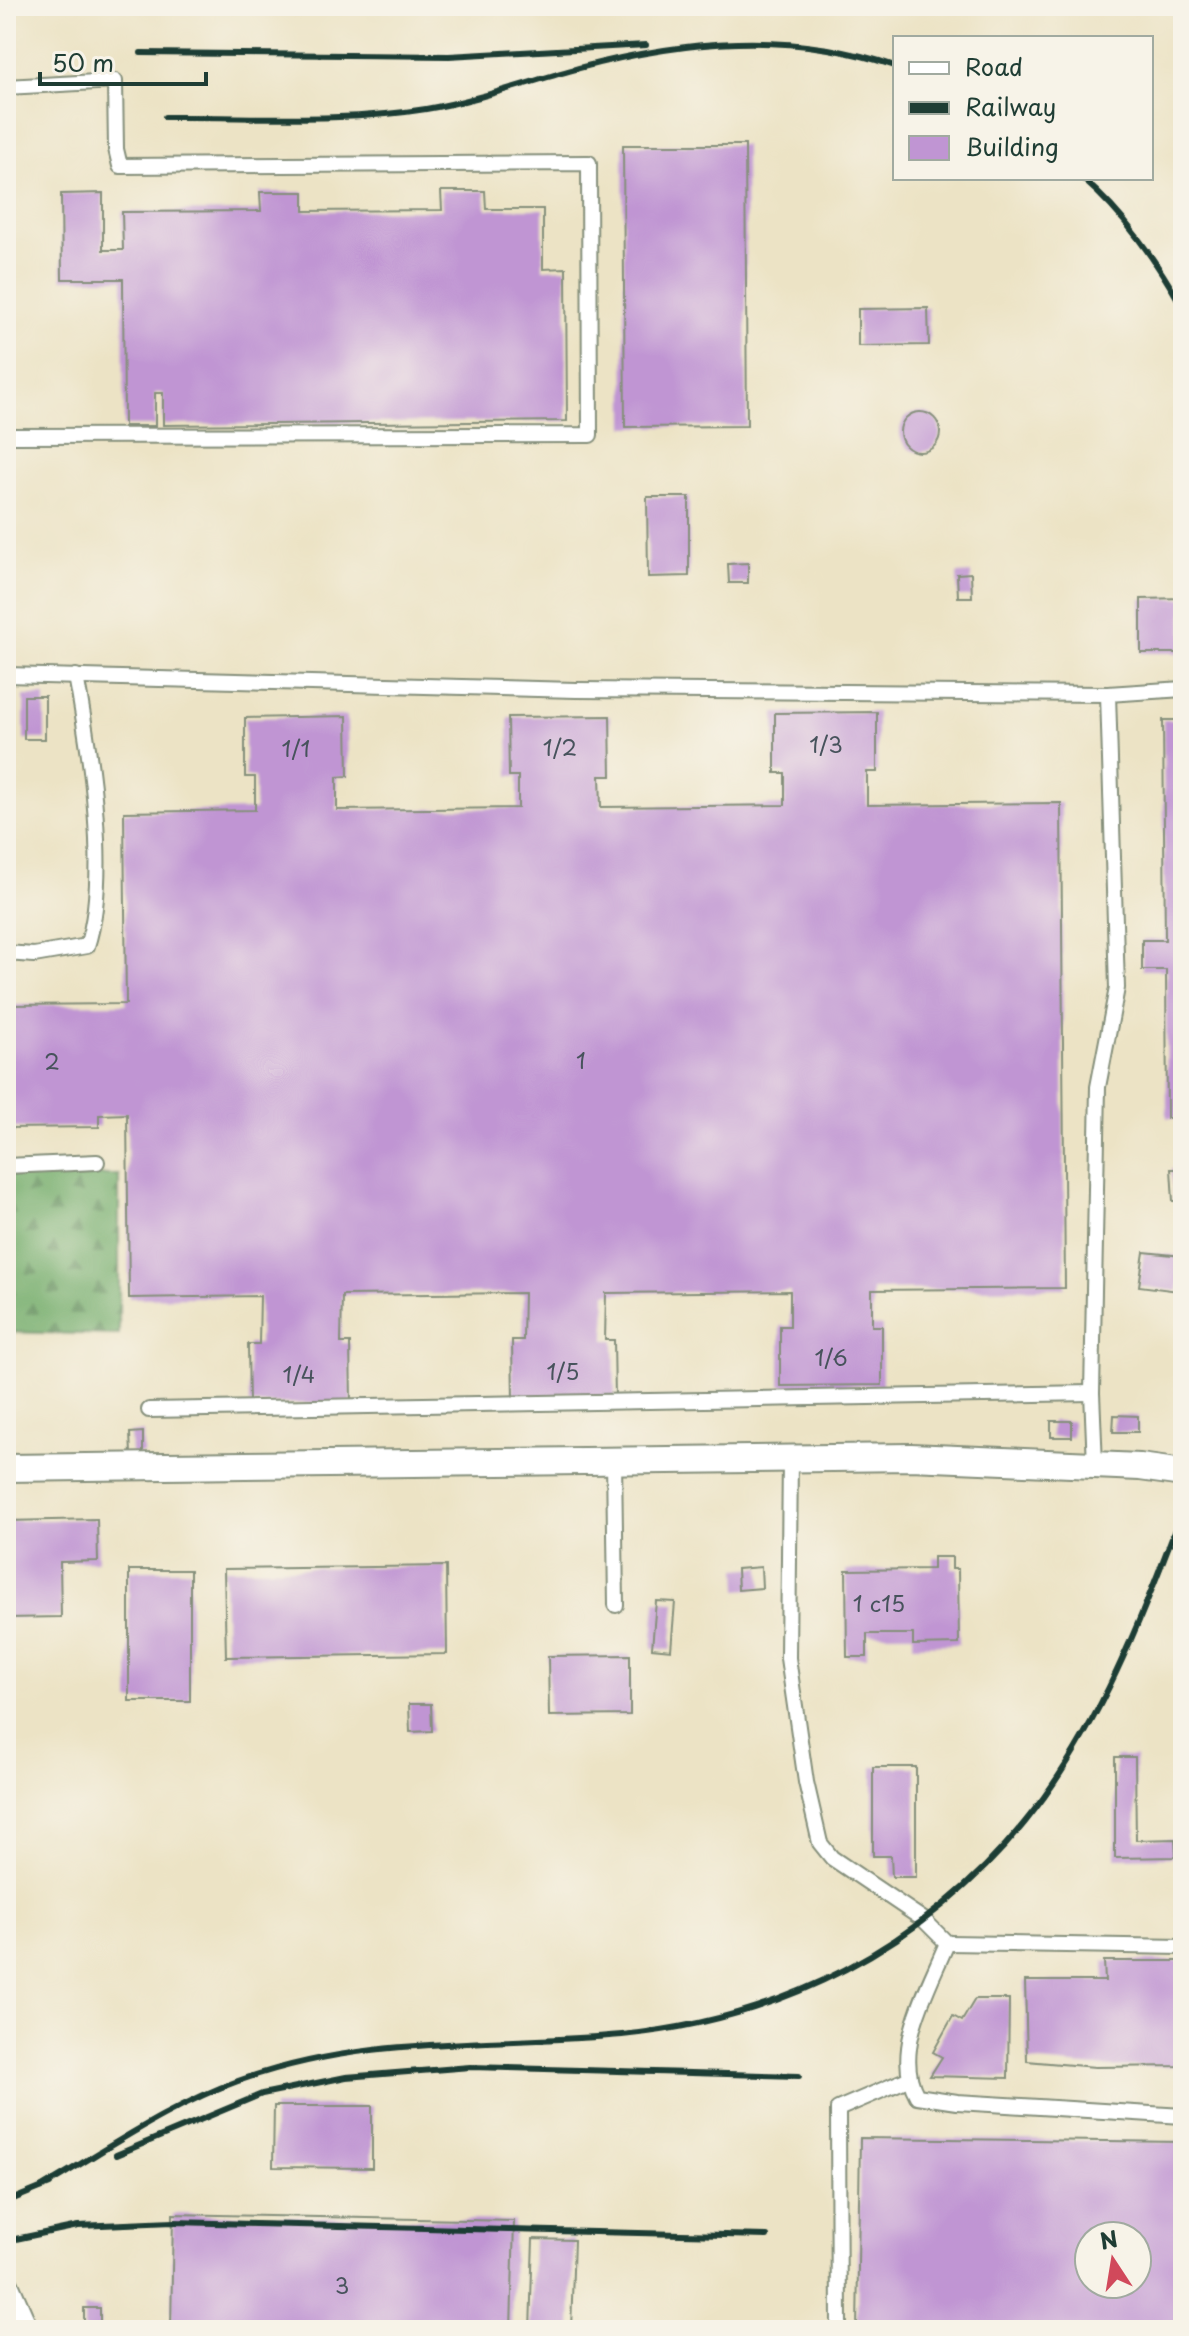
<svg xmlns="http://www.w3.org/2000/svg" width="1189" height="2336" font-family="'Playpen Sans',sans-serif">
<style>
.forest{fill:url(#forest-firs);stroke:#4a7550;stroke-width:2}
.building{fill:#c095d3;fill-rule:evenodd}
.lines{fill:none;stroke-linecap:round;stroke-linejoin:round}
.lane-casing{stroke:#86907c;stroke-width:18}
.street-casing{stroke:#86907c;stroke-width:30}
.lane{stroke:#fff;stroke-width:14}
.street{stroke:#fff;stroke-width:26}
.rail{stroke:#1f3d34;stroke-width:6}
.labels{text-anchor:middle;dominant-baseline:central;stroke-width:8;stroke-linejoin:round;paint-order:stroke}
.number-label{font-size:22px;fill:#47535c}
</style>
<defs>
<pattern id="forest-firs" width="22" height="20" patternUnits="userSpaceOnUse" patternTransform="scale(2)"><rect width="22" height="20" fill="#75ad6c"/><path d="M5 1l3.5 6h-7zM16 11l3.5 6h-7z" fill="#5f8e5a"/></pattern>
</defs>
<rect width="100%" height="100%" fill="#f7f3e8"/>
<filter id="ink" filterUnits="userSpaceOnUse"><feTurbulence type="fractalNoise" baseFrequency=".0125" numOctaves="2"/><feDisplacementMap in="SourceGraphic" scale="16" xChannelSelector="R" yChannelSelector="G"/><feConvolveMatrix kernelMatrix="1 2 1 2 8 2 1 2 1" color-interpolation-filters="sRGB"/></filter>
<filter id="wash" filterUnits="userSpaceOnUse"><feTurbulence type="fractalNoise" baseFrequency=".006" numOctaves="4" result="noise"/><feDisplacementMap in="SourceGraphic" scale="32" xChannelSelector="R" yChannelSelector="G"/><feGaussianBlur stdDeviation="1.8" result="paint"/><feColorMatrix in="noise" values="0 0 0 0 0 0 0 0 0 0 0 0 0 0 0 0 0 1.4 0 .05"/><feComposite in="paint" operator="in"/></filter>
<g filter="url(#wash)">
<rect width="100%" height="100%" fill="#ece3c5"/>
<path class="forest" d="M6 1175H119V1335L6 1332Z"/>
<g id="blocks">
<g class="building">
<path d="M623 145H745L747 426 625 427Z"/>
<path d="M441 191H485L486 209H543V269L566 268 567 421 163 425V393H155V426H124L123 279H62L61 194 103 193V250H123L122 212 261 211 260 192H304V211L442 210Z"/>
<path d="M928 308 929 345 858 346V309Z"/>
<circle cx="920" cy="432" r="20"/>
<path d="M647 497H689V576L648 577Z"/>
<path d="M748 563V583H729L728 564Z"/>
<path d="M971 573 972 597H958L957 574Z"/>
<path d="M1183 598V653H1141V599Z"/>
<rect x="24" y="696" width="21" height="43"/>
<path d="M877 712V772H867V805L1061 803 1065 1288 872 1290V1326H882V1385L780 1386V1326H790V1291L606 1293 605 1340H614L615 1399 513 1400 512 1340H523L524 1293 342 1295 341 1343H350L351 1403 249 1404 248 1344H259L260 1296 129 1298 127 1114 99 1115V1127L6 1128V1005L126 1004 124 812 255 810V777H245V718L347 716 348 776 337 777V810L518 808V776H509L508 717 610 716 611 776H600L601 807 785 805V773H775V713Z"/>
<path d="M1163 720H1183V1118H1167L1166 970H1142V940H1165Z"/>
<path d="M1171 1169H1183V1201H1173Z"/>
<path d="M1144 1252 1182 1256 1178 1291 1139 1286Z"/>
<path d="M1114 1415 1138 1416V1432H1113Z"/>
<rect x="1051" y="1421" width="21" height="16"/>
<path d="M143 1432V1454H131L130 1433Z"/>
<path d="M97 1519 98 1561 60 1562 61 1617 6 1618V1521Z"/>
<path d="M933 1557H952V1569H958L959 1644 913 1645V1634H867V1657H847L846 1570 933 1569Z"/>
<path d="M446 1566 447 1654 226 1657 224 1569Z"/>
<path d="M761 1567 762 1588 738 1590 737 1569Z"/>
<rect x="129" y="1570" width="61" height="131"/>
<path d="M656 1601 675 1602 671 1650 652 1648Z"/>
<path d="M630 1655V1715L549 1716 548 1656Z"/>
<path d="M409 1704H431L432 1731 410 1732Z"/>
<path d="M1115 1757H1135L1136 1840 1175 1839 1176 1857 1115 1858Z"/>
<path d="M873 1767H916V1877H892L891 1856H873Z"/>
<path d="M1104 1961H1183V2066L1095 2067 1027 2061 1025 1981H1105Z"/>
<path d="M975 1999H1009L1008 2078 930 2076 942 2057 933 2052 953 2016 962 2021Z"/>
<path d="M274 2106H372V2168L273 2167Z"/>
<path d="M860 2138 1183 2142V2330H857ZM1089 2236H1137V2284H1089Z"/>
<path d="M173 2214 514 2221 511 2330H171Z"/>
<path d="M533 2239 574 2240 571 2330H530Z"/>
<rect x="84" y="2308" width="16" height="22"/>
</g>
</g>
</g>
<g filter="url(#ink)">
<use href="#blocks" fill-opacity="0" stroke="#86907c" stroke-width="2"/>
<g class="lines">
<defs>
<g id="lane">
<path d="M6 87 115 81 116 149 120 166 589 163 590 435 6 436"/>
<path d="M6 675 576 690 1108 694 1183 689"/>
<path d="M6 953 34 955 87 946C110 875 90 751 76 676"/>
<path d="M6 1166 97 1162"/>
<path d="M149 1410 1092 1393"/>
<path d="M790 1458 788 1658 806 1782 820 1843 832 1858 924 1920 947 1943C929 1987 891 2051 917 2096L957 2102 1183 2116"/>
<path d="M614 1459 616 1605"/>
<path d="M1095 1465 1092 1393 1098 1087 1117 988 1108 694"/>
<path d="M947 1943 1183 1947"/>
<path d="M839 2330 838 2109 908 2079"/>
</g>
<g id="street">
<path d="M6 1468 911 1457 1140 1467 1183 1473"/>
<path d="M6 2287 25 2330"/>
</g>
</defs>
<use href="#lane" class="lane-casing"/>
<use href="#street" class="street-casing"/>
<use href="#lane" class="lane"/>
<use href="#street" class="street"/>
<g class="rail">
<path d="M141 53 449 56 646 45"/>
<path d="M165 117C251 116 341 123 426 109 478 100 528 82 579 68 685 40 790 30 895 66"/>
<path d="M1082 178C1125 215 1155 259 1183 308"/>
<path d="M116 2155 262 2094 346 2077 470 2067 799 2076"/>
<path d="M42 2187C106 2150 168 2106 238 2081 368 2034 489 2047 622 2035 780 2020 925 1946 1025 1822 1098 1732 1143 1616 1183 1508"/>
<path d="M6 2202 50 2184"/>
<path d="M6 2241 78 2226 173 2222 767 2236"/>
</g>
</g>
</g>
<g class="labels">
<g class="number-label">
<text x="826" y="743">1/3</text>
<text x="560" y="746">1/2</text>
<text x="296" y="747">1/1</text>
<text x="581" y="1059">1</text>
<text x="52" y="1060">2</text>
<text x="831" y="1356">1/6</text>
<text x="563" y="1370">1/5</text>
<text x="299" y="1373">1/4</text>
<text x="879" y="1602">1 с15</text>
<text x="342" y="2284">3</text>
</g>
</g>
<rect width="1189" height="2336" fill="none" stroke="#f7f3e8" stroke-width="32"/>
<rect x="893" y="36" width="260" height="144" fill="#f7f3e8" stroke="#a1aaa0" stroke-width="2"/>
<rect x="909" y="62" width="40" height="12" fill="#ffffff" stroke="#a1aaa0" stroke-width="2"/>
<text x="965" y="76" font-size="24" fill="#1f3d34">Road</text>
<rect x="909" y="102" width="40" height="12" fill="#1f3d34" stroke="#a1aaa0" stroke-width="2"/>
<text x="965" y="116" font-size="24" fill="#1f3d34">Railway</text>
<rect x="909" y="136" width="40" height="24" fill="#c095d3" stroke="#a1aaa0" stroke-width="2"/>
<text x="965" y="156" font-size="24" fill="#1f3d34">Building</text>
<g transform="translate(1113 2260) rotate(348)"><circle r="38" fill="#f7f3e8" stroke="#a1aaa0" stroke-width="2"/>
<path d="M0-6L14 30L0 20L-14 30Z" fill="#d1495b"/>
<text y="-12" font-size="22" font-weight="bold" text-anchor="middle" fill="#1f3d34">N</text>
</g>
<path d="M40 72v12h166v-12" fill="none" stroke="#1f3d34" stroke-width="4"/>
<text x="52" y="72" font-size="24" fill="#1f3d34" stroke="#f7f3e8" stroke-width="6" paint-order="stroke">50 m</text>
</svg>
